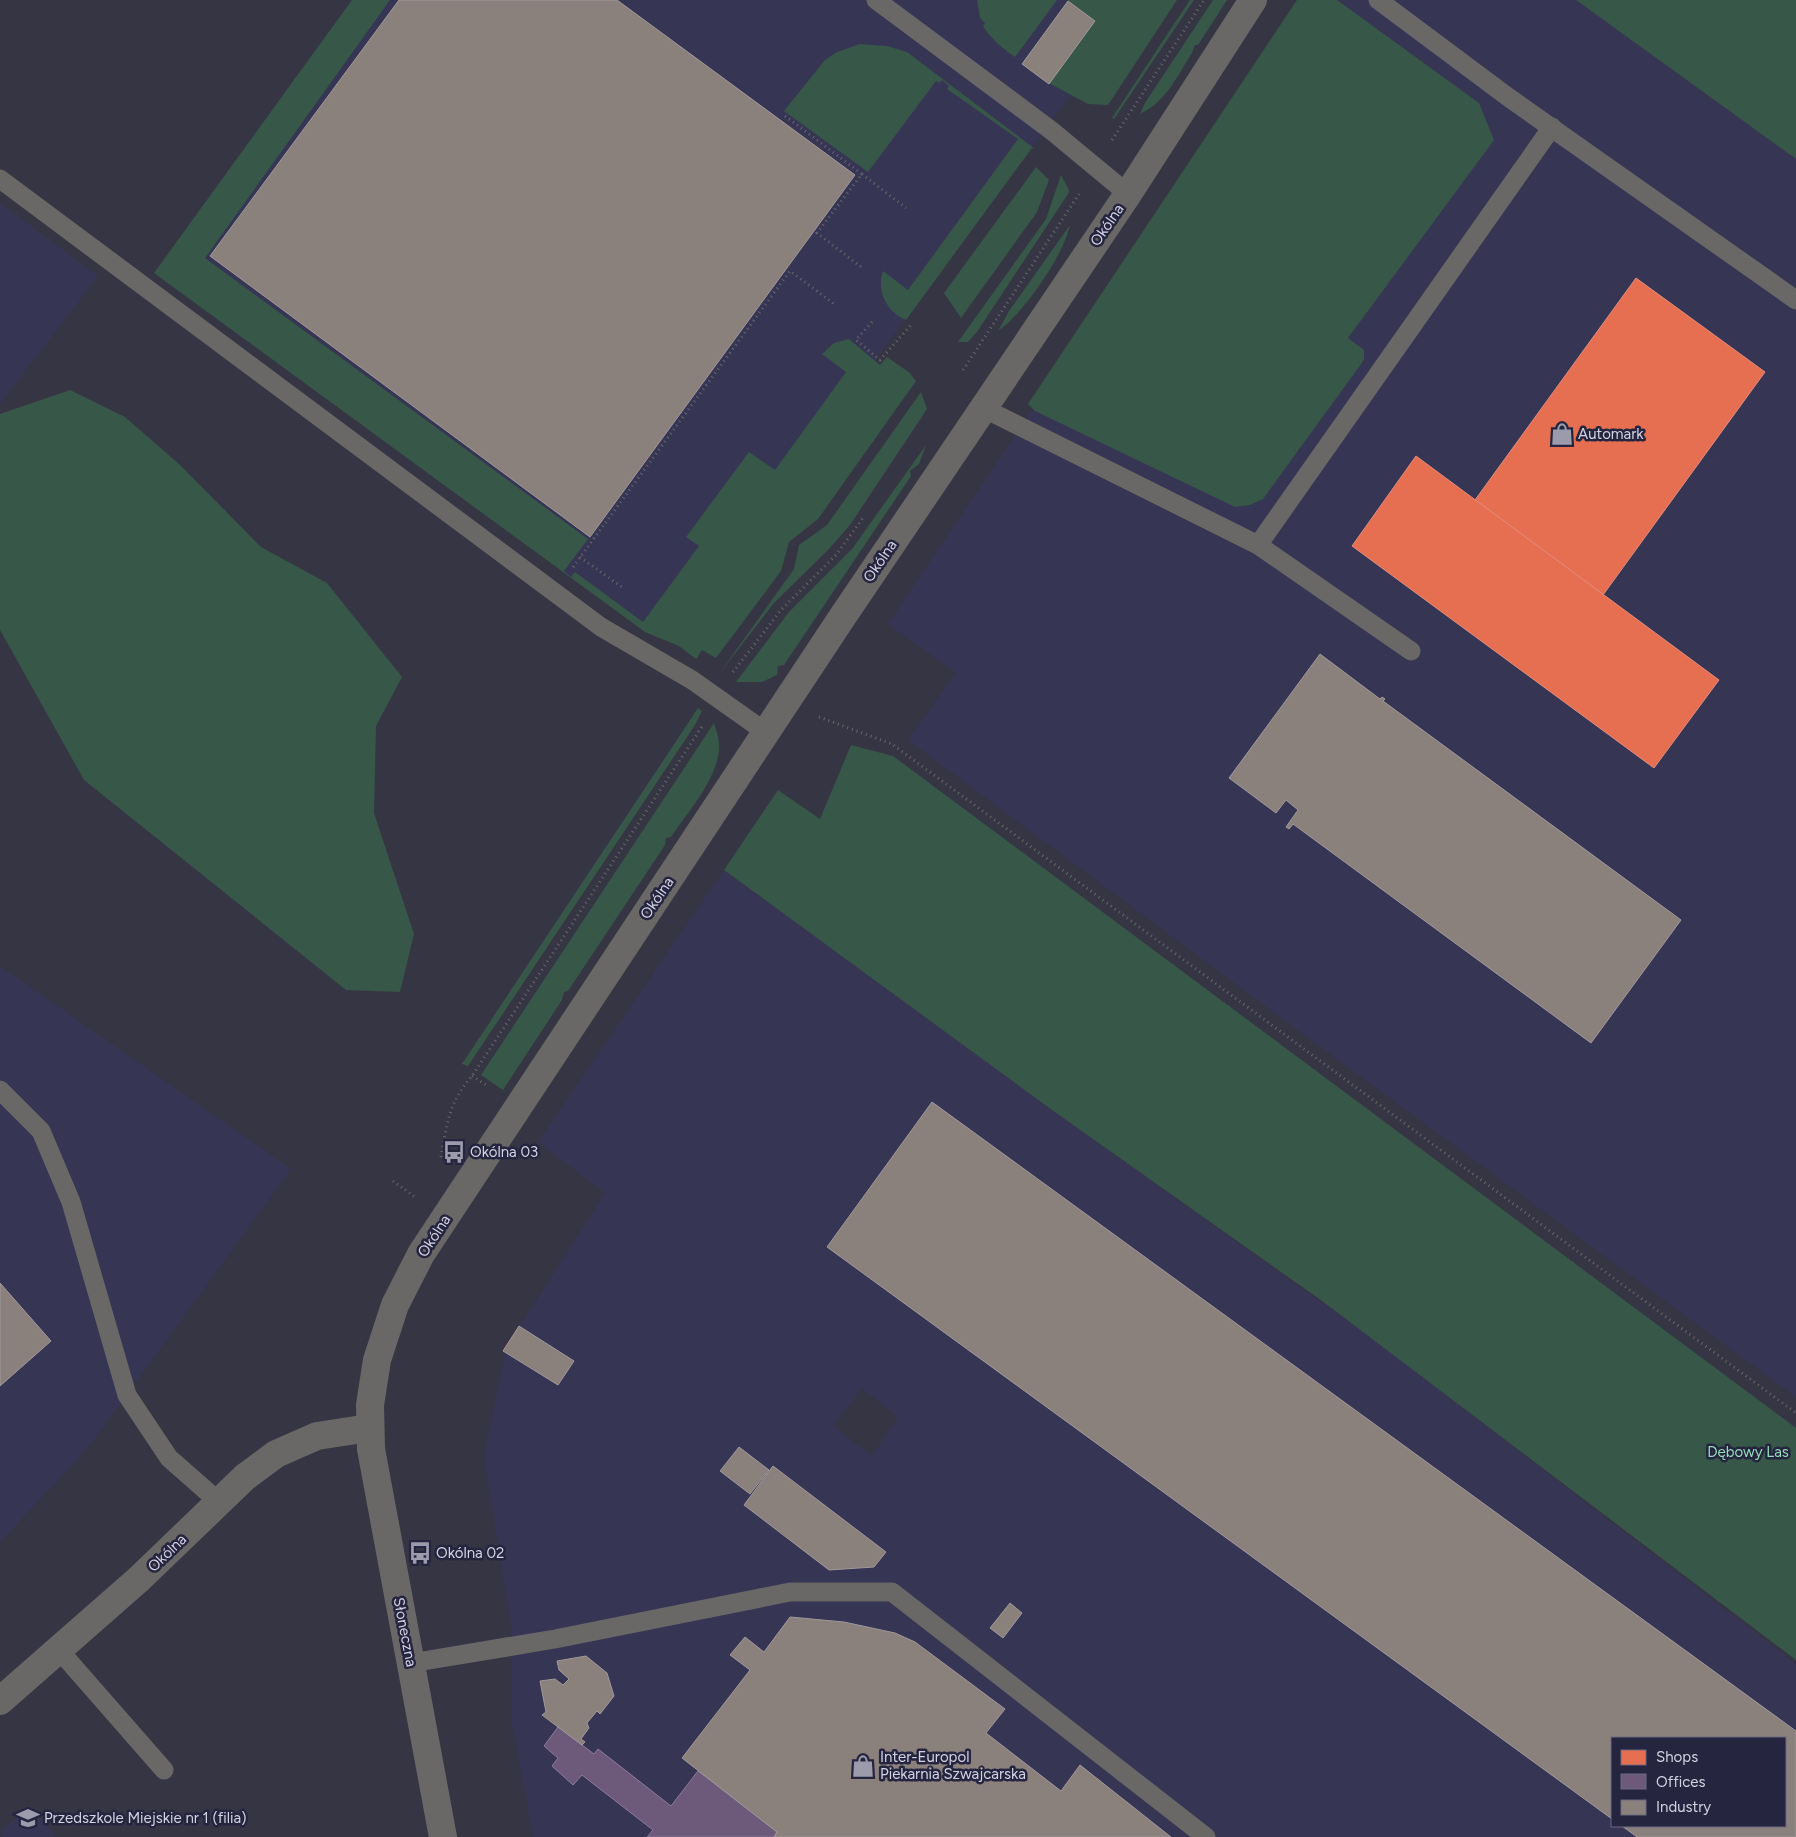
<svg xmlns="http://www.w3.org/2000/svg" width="1796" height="1837" font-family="Figtree,sans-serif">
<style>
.built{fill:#373554;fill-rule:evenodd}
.green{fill:#375748}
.shops{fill:#e76f51;stroke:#e18d7d}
.offices{fill:#6d597a;stroke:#8b7d9a}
.industry{fill:#8a817c;stroke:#a0999b}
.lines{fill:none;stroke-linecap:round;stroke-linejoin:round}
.path{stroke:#696769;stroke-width:3;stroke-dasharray:1 4;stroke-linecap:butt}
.service{stroke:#6a6866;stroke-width:19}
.minor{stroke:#6a6866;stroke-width:28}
.tertiary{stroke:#6a6866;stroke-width:28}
.labels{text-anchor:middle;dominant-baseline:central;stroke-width:5;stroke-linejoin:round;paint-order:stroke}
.street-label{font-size:15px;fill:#d2d2e3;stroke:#26253f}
.poi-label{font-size:15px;fill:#d2d2e3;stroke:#26253f;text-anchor:start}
.park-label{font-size:15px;fill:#95ddb8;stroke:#26253f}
</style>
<rect width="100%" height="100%" fill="#363544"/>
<g class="built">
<path d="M352 0H1141L793 471 704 544 645 632 154 273Z"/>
<path d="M1307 0H1576L1796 159V1397L1342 1063 908 740 956 673 888 624Z"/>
<path d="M0 203 98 276 0 404Z"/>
<path d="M724 870 1052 1110 1376 1341 1796 1664V1837H533L512 1723 511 1625 484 1457 506 1348 605 1193 538 1142ZM862 1389 898 1417 872 1456 833 1426ZM1612 1738H1785V1826H1612Z"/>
<path d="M0 966 291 1169 102 1429 77 1460 0 1542Z"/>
<path d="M30 1806 56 1837H3L1 1831Z"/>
</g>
<g class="green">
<path d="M352 0H390L205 258 588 539 564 571 571 577 575 572 643 622 699 546 686 537 749 452 775 470 846 372 822 354 834 343 849 339 880 365 887 357 910 373 916 381 818 519 789 542 781 571 716 658 702 650 696 659 679 646 645 632 154 273Z"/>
<path d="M977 0H1057L1015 57C1002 48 992 40 983 26L985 23 980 18Z"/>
<path d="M1067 0H1177L1108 105 1088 104 1049 83 1095 21Z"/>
<path d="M1190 0H1194L1114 119 1112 118Z"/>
<path d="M1213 0H1227L1198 45H1195L1192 53C1178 75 1165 103 1140 114L1145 103Z"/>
<path d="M1297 0H1337L1479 103 1494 140 1348 338 1364 350V360L1263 499 1250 505 1235 507 1035 411 1028 404Z"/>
<path d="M1576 0H1796V159Z"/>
<path d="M860 44 887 46 907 52 1035 149 1032 148 906 320C887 312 876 291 883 271L908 290 1018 139 947 89 949 86 942 80 939 83 936 81 868 172 784 111 825 60 837 52Z"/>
<path d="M1036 167 1049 180 1037 212 961 318 944 293Z"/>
<path d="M1061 175 1069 190 1068 194 977 332 968 342H958L1046 219Z"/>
<path d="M1070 225C1064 255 1023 314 998 331L1009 311Z"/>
<path d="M70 390 125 417 179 464 261 547 327 583 402 677 376 726 374 813 414 934 400 992 346 990 84 780 0 630V414Z"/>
<path d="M921 392 927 409 850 525 828 550 774 603 719 674 794 569 799 545 827 525Z"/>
<path d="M926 445 919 464 910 471 911 476 784 665 778 666 777 675 762 682H736L789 612 852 549Z"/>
<path d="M698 708 702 711 695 725 468 1066 462 1064Z"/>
<path d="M714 723C716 730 719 738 719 745 720 776 688 812 671 837L666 838 665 845 568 991 564 992 562 1000 503 1090 481 1075Z"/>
<path d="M851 745 893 756 1796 1428V1660L1322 1301 1052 1110 724 870 778 790 820 819Z"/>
</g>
<g class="shops">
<path d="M1636 278 1765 372 1603 595 1475 500Z"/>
<path d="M1416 456 1719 680 1654 768 1352 546Z"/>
</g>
<path class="offices" d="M558 1727 594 1754 598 1749 671 1806 698 1771 777 1832 774 1837H647L653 1830 582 1775 573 1785 552 1766 558 1758 544 1746Z"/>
<g class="industry">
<path d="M399 0H617L855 175 590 537 210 256Z"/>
<path d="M1068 1 1095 21 1049 84 1022 64Z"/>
<path d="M1320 654 1380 699 1382 697 1385 699 1383 701 1681 920 1591 1043 1293 824 1289 829 1286 827 1298 810 1286 800 1276 813 1229 778Z"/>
<path d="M932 1102 1796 1731V1837H1637L1622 1826H1785V1738H1612V1819L827 1247Z"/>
<path d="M0 1283 51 1341 0 1386Z"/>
<path d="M519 1326 574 1361 558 1385 503 1351Z"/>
<path d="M739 1447 769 1470 750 1494 720 1471Z"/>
<path d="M773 1466 886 1552 874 1567 829 1570 744 1505Z"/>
<path d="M1010 1603 1022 1613 1003 1638 990 1628Z"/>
<path d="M790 1617 844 1622 895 1633 915 1642 1005 1709 986 1733 1061 1791 1080 1765 1171 1837H774L777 1832 682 1758 750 1670 730 1655 745 1637 764 1652Z"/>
<path d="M586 1656 607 1673 614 1696 600 1714 597 1711 587 1723 589 1728 581 1739 585 1742 582 1745 542 1715 546 1712 540 1681 555 1679 563 1685 569 1679 559 1670 557 1661Z"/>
</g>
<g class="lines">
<g class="path">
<path d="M785 116 862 174 817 233 861 267"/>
<path d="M1112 140 1204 0"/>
<path d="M862 174 906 208"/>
<path d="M872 322 856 340 880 360 912 324"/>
<path d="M963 370 1079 194"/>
<path d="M580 557 623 588"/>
<path d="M573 567 790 271 834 304"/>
<path d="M733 672 781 610 836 555 863 518"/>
<path d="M819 717 892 744 1796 1413"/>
<path d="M472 1076 488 1086"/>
<path d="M441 1157C447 1123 449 1102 472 1076L703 725"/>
<path d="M393 1181 415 1197"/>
</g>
<g class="service">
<path d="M876 0 1052 131 1128 194"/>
<path d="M1378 0 1508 97 1796 300"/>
<path d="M0 179 601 627 692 680 767 733"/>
<path d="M983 408 1258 545"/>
<path d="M1411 651 1258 545 1552 127"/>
<path d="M0 1090 41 1131 71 1202 127 1395 169 1458 219 1502"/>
<path d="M59 1650 164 1770"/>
<path d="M411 1663 555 1639 790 1592H892L1206 1837"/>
</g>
<path class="minor" d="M443 1837 371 1449 370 1405 377 1360 395 1305 421 1254 841 619 1128 194 1253 0"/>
<path class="tertiary" d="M0 1701 139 1579 245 1477 276 1454 317 1436 369 1428"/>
</g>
<defs>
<symbol id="shop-bare" viewBox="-9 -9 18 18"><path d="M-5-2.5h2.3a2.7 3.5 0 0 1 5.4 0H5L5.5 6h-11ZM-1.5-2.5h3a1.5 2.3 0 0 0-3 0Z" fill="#9b9bab" stroke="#26253f" stroke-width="2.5" paint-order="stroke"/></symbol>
<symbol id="bus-bare" viewBox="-9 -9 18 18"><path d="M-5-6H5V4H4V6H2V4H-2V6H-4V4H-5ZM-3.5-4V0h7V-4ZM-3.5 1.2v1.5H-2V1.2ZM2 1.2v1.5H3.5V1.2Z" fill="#9b9bab" stroke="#26253f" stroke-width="2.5" paint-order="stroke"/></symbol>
<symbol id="school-bare" viewBox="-9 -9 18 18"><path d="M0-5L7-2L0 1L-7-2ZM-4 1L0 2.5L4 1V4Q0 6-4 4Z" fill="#9b9bab" stroke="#26253f" stroke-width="2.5" paint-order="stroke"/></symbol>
</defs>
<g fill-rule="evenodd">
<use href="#shop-bare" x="1546" y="418" width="32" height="32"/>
<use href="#bus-bare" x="438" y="1136" width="32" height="32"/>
<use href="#bus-bare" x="404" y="1537" width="32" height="32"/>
<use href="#shop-bare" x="847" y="1750" width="32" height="32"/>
<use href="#school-bare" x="12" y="1802" width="32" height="32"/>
</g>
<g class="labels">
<g class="street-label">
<text transform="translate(1107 225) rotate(-56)">Okólna</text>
<text transform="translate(880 561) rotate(-56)">Okólna</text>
<text transform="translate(657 898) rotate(-56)">Okólna</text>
<text transform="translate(434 1236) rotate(-57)">Okólna</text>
<text transform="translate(167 1553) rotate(-44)">Okólna</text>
<text transform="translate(405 1632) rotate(79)">Słoneczna</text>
</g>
<g class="poi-label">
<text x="1578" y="434">Automark</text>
<text x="470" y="1152">Okólna 03</text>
<text x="436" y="1553">Okólna 02</text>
<text x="880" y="1757">Inter-Europol<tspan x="880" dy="17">Piekarnia Szwajcarska</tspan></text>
<text x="44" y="1818">Przedszkole Miejskie nr 1 (filia)</text>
</g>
<g class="park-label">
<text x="1748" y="1452">Dębowy Las</text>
</g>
</g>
<rect x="1611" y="1737" width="175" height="90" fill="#26253f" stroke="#6b6a81"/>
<rect x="1621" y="1750" width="25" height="15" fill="#e76f51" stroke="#6b6a81"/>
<text x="1656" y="1762" font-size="15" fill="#d2d2e3">Shops</text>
<rect x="1621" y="1774" width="25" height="15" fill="#6d597a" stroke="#6b6a81"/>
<text x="1656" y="1787" font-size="15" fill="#d2d2e3">Offices</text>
<rect x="1621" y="1800" width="25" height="15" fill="#8a817c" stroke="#6b6a81"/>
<text x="1656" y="1812" font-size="15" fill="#d2d2e3">Industry</text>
</svg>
